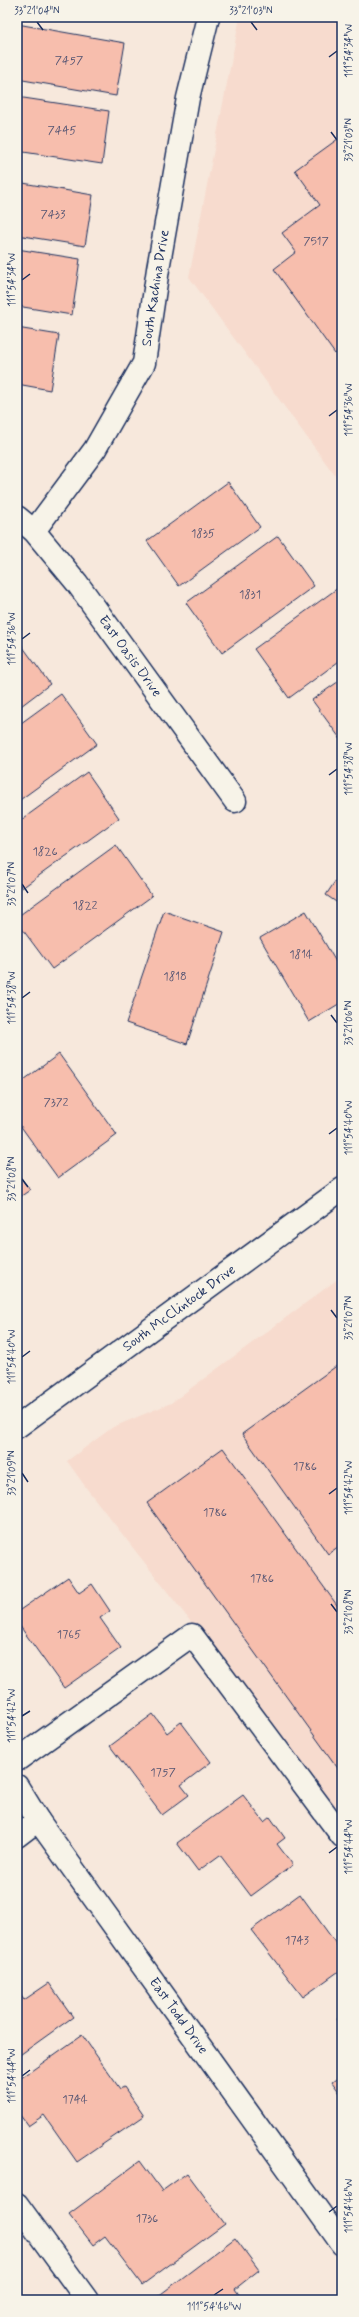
<svg xmlns="http://www.w3.org/2000/svg" width="359" height="2317" font-family="Mynerve,sans-serif">
<style>
.built{fill:#f7dbce}
.building{fill:#f7bead;stroke:#1b2f5e}
.lines{fill:none;stroke-linecap:round;stroke-linejoin:round}
.service-casing{stroke:#1b2f5e;stroke-width:25}
.minor-casing{stroke:#1b2f5e;stroke-width:25}
.secondary-casing{stroke:#1b2f5e;stroke-width:25}
.service{stroke:#f7f3e8;stroke-width:22}
.minor{stroke:#f7f3e8;stroke-width:22}
.secondary{stroke:#f7f3e8;stroke-width:22}
.ticks{fill:none;stroke:#1b2f5e;stroke-width:1.5}
.labels{text-anchor:middle;dominant-baseline:central;stroke-width:3.5;stroke-linejoin:round;paint-order:stroke}
.number-label{font-size:12px;fill:#525372}
.street-label{font-size:14px;fill:#1b2f5e;stroke:#f7f3e8}
.neatline{fill:none;stroke:#1b2f5e;stroke-width:1.5}
.ticks-label{font-size:10px;text-anchor:middle;fill:#1b2f5e}
</style>
<rect width="100%" height="100%" fill="#f7e8dc"/>
<filter id="ink" filterUnits="userSpaceOnUse"><feTurbulence type="fractalNoise" baseFrequency=".025" numOctaves="2"/><feDisplacementMap in="SourceGraphic" scale="8" xChannelSelector="R" yChannelSelector="G"/><feConvolveMatrix kernelMatrix="1 2 1 2 8 2 1 2 1" color-interpolation-filters="sRGB"/></filter>
<g filter="url(#ink)">
<g class="built">
<path d="M240 17H342V485L189 277Z"/>
<path d="M342 1276V1815L87 1489 67 1461 113 1427 171 1403Z"/>
</g>
<g class="building">
<path d="M17 24 125 43 116 96 17 79Z"/>
<path d="M17 97 109 111 102 164 17 151Z"/>
<path d="M342 136V348L335 354 274 269 296 252 282 233 320 205 295 170Z"/>
<path d="M17 182 93 195 85 246 17 235Z"/>
<path d="M17 249 80 259 72 315 17 306Z"/>
<path d="M17 328 59 335 50 390 17 384Z"/>
<path d="M228 482 260 527 179 586 147 541Z"/>
<path d="M278 536 314 586 222 653 186 603Z"/>
<path d="M342 585V659L289 698 254 649Z"/>
<path d="M17 639 50 684 17 709Z"/>
<path d="M342 679V741L312 700Z"/>
<path d="M61 694 97 744 17 802V726Z"/>
<path d="M87 772 119 818 22 888 17 881V823Z"/>
<path d="M116 845 152 896 52 969 17 922V917Z"/>
<path d="M342 871V906L326 895Z"/>
<path d="M164 911 224 932 187 1044 126 1023Z"/>
<path d="M306 911 342 972V1002L309 1022 260 938Z"/>
<path d="M59 1054 117 1135 58 1178 17 1121V1085Z"/>
<path d="M17 1173 30 1190 17 1199Z"/>
<path d="M342 1362V1544L328 1554 242 1434Z"/>
<path d="M223 1448 342 1612V1774L147 1503Z"/>
<path d="M68 1577 79 1593 92 1584 110 1611 100 1618 121 1648 64 1688 17 1622V1612Z"/>
<path d="M153 1714 167 1733 181 1722 211 1762 181 1785 189 1795 162 1815 110 1746Z"/>
<path d="M243 1795 264 1822 270 1817 285 1838 277 1844 293 1865 251 1896 220 1855 198 1871 177 1843Z"/>
<path d="M300 1894 342 1952V1969L303 1997 251 1930Z"/>
<path d="M49 1983 73 2017 17 2057V1990L24 2000Z"/>
<path d="M342 2015V2026L337 2019Z"/>
<path d="M82 2035 120 2089 124 2087 144 2116 77 2162 44 2115 28 2126 17 2111V2081Z"/>
<path d="M342 2075V2096L332 2082Z"/>
<path d="M140 2161 162 2191 187 2173 225 2224 142 2285 105 2236 93 2245 69 2214Z"/>
<path d="M235 2238 259 2270 235 2289 243 2300H153Z"/>
</g>
<g class="lines">
<defs>
<g id="service">
<path d="M17 1760 192 1635 342 1836"/>
<path d="M17 2204 87 2300"/>
</g>
<g id="minor">
<path id="s1" d="M17 517 34 531 77 583 235 801"/>
<path id="s2" d="M34 531 95 449 144 363 158 269 188 98 208 17"/>
<path id="s3" d="M17 1786 38 1820 342 2244"/>
<path d="M17 1836 38 1820"/>
</g>
<g id="secondary">
<path id="s4" d="M17 1427 342 1189"/>
</g>
</defs>
<use href="#service" class="service-casing"/>
<use href="#minor" class="minor-casing"/>
<use href="#secondary" class="secondary-casing"/>
<use href="#service" class="service"/>
<use href="#minor" class="minor"/>
<use href="#secondary" class="secondary"/>
</g>
</g>
<path class="ticks" d="M37 22 43 30M251 22 257 30M329 57 337 51M331 132 337 140M22 280 30 274M329 416 337 410M22 639 30 633M329 775 337 769M22 884 28 893M22 998 30 992M331 1015 337 1023M329 1134 337 1128M22 1179 28 1187M331 1310 337 1318M22 1357 30 1351M22 1473 28 1482M329 1494 337 1488M331 1604 337 1612M22 1716 30 1711M329 1853 337 1847M22 2076 30 2070M329 2212 337 2206M214 2295 223 2289"/>
<g class="labels">
<g class="number-label">
<text x="69" y="61">7457</text>
<text x="62" y="131">7445</text>
<text x="53" y="215">7433</text>
<text x="316" y="242">7517</text>
<text x="203" y="534">1835</text>
<text x="250" y="595">1831</text>
<text x="45" y="852">1826</text>
<text x="85" y="906">1822</text>
<text x="301" y="955">1814</text>
<text x="175" y="977">1818</text>
<text x="56" y="1103">7372</text>
<text x="305" y="1467">1786</text>
<text x="215" y="1513">1786</text>
<text x="262" y="1579">1786</text>
<text x="69" y="1635">1765</text>
<text x="163" y="1773">1757</text>
<text x="297" y="1941">1743</text>
<text x="75" y="2100">1744</text>
<text x="147" y="2219">1736</text>
</g>
<g class="street-label">
<text stroke="none"><textPath href="#s2" startOffset="277">South Kachina Drive</textPath></text>
<text stroke="none"><textPath href="#s1" startOffset="180">East Oasis Drive</textPath></text>
<text stroke="none"><textPath href="#s4" startOffset="201">South McClintock Drive</textPath></text>
<text stroke="none"><textPath href="#s3" startOffset="281">East Todd Drive</textPath></text>
</g>
</g>
<rect width="359" height="2317" fill="none" stroke="#f7f3e8" stroke-width="44"/>
<rect x="22" y="22" width="315" height="2273" class="neatline"/>
<g class="ticks-label">
<text x="37" y="14">33°21'04"N</text>
<text x="251" y="14">33°21'03"N</text>
<text transform="translate(348 51) rotate(-90)" y="4">111°54'34"W</text>
<text transform="translate(348 140) rotate(-90)" y="4">33°21'03"N</text>
<text transform="translate(11 280) rotate(-90)" y="4">111°54'34"W</text>
<text transform="translate(348 410) rotate(-90)" y="4">111°54'36"W</text>
<text transform="translate(11 639) rotate(-90)" y="4">111°54'36"W</text>
<text transform="translate(348 769) rotate(-90)" y="4">111°54'38"W</text>
<text transform="translate(11 884) rotate(-90)" y="4">33°21'07"N</text>
<text transform="translate(11 998) rotate(-90)" y="4">111°54'38"W</text>
<text transform="translate(348 1023) rotate(-90)" y="4">33°21'06"N</text>
<text transform="translate(348 1128) rotate(-90)" y="4">111°54'40"W</text>
<text transform="translate(11 1179) rotate(-90)" y="4">33°21'08"N</text>
<text transform="translate(348 1318) rotate(-90)" y="4">33°21'07"N</text>
<text transform="translate(11 1357) rotate(-90)" y="4">111°54'40"W</text>
<text transform="translate(11 1473) rotate(-90)" y="4">33°21'09"N</text>
<text transform="translate(348 1488) rotate(-90)" y="4">111°54'42"W</text>
<text transform="translate(348 1612) rotate(-90)" y="4">33°21'08"N</text>
<text transform="translate(11 1716) rotate(-90)" y="4">111°54'42"W</text>
<text transform="translate(348 1847) rotate(-90)" y="4">111°54'44"W</text>
<text transform="translate(11 2076) rotate(-90)" y="4">111°54'44"W</text>
<text transform="translate(348 2206) rotate(-90)" y="4">111°54'46"W</text>
<text x="214" y="2310">111°54'46"W</text>
</g>
</svg>
